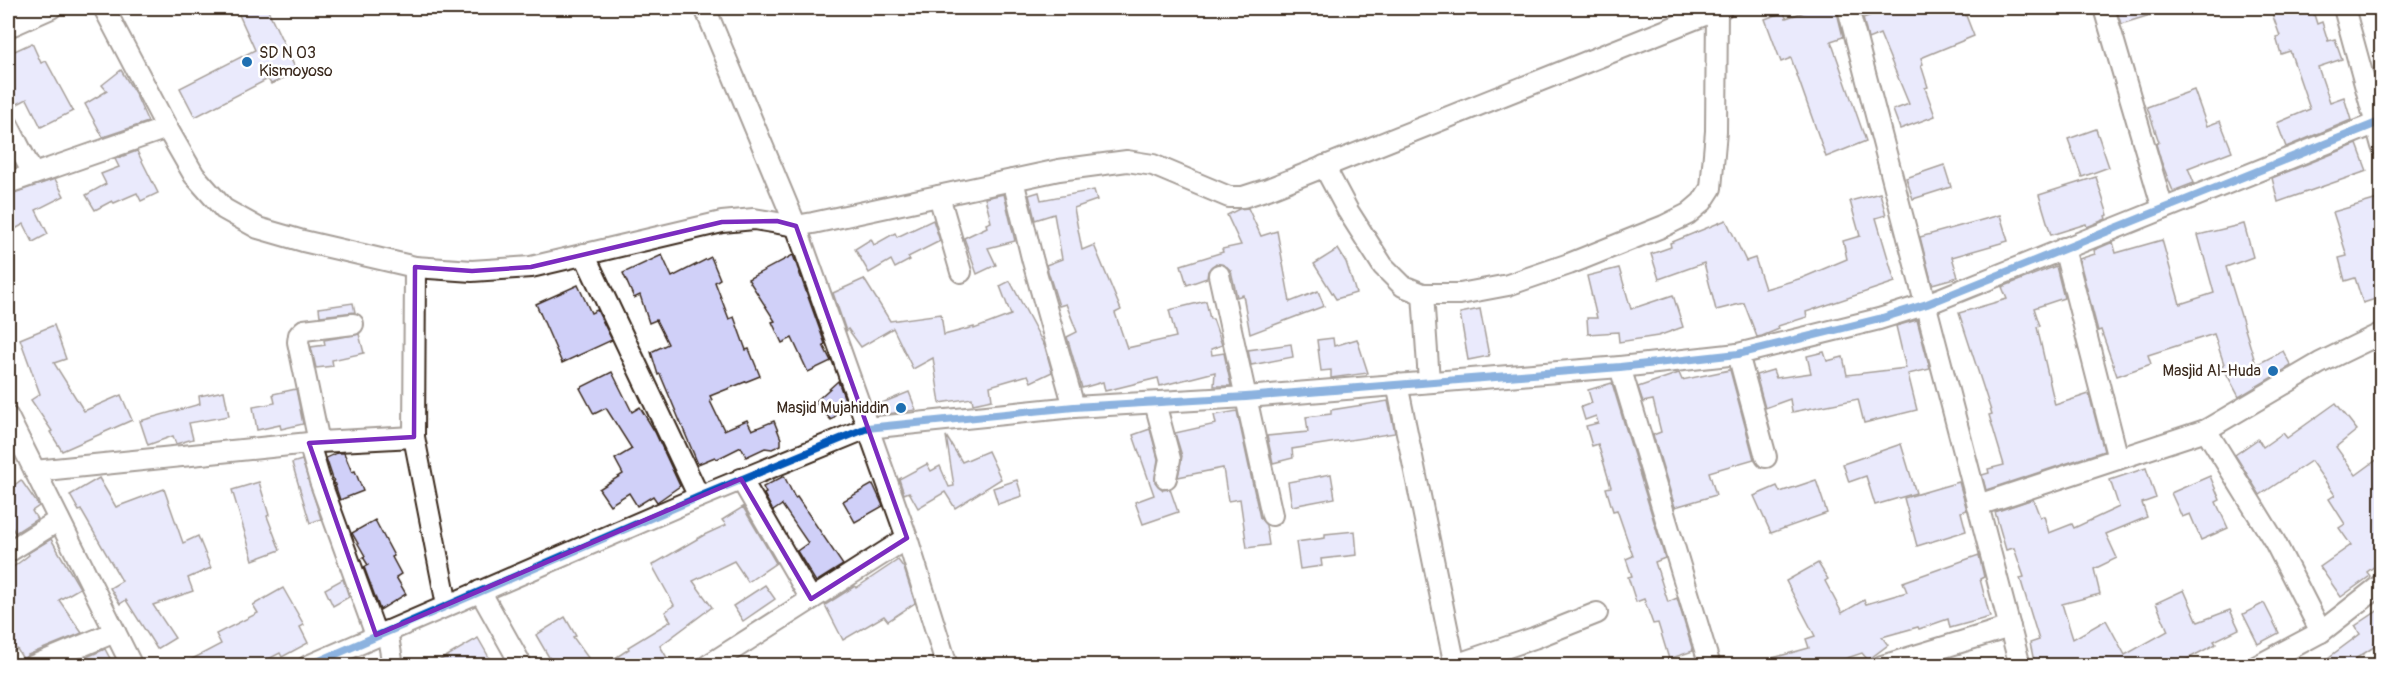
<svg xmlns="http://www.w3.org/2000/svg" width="2389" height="673" font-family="Pangolin,sans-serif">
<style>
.building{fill:#d0d0f8;stroke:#3b2a1e;stroke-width:1.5}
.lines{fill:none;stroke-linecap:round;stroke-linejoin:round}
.minor-casing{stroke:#3b2a1e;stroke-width:24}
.minor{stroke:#fff;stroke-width:20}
.cycleway-casing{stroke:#fff;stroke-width:11}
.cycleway{stroke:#0057b8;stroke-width:8}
.marked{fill:none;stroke:#7b2cbf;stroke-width:4.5;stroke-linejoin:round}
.poi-dot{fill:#1f6fb2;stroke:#fff;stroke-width:2}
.labels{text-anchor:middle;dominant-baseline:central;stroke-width:5;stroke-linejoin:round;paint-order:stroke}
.poi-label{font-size:16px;fill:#3b2a1e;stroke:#fff;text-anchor:end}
</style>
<rect width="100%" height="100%" fill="#fff"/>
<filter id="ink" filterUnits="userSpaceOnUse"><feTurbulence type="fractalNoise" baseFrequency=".0167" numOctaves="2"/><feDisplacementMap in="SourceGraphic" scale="12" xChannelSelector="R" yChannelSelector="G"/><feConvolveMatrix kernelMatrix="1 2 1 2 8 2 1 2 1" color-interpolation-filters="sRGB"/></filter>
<g filter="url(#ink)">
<g class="building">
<path d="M236 8H267L297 72 271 84 268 79 195 117 180 88 255 50Z"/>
<path d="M1816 8H1836L1843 37 1831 41 1866 141 1826 157 1791 58 1781 62 1765 19 1784 12 1786 18Z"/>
<path d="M1892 8H1960L1962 14 1965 13 1974 36 1921 58 1923 64 1921 65 1928 87 1925 88 1935 116 1900 129 1893 110 1909 104 1880 34 1868 39 1863 18Z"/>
<path d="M2116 8H2162L2163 11 2121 24Z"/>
<path d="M2270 8H2312L2317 24 2322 22 2328 41 2335 39 2342 59 2318 67 2330 102 2344 97 2351 120 2286 147 2277 123 2310 109 2290 51 2281 54 2276 37 2280 36Z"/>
<path d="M32 43 41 63 46 61 73 111 41 127 27 99 8 109V54Z"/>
<path d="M121 70 135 93 148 122 103 137 85 104 107 91 102 85Z"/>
<path d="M2194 90 2207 126 2220 121 2232 151 2188 168 2194 183 2173 191 2161 161 2156 144 2159 142 2147 107Z"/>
<path d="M2096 129 2109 167 2082 177 2068 139Z"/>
<path d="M2357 144 2367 171 2278 202 2272 178Z"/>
<path d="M8 150 16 167 8 170Z"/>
<path d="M137 151 158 193 141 201 137 193 114 203 112 201 95 210 86 195 106 184 101 174 119 167 115 159Z"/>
<path d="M1944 165 1951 187 1913 199 1906 178Z"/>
<path d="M2096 177 2108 215 2105 216 2106 219 2087 227 2086 224 2051 235 2039 195Z"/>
<path d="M55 179 64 196 36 210 48 234 33 242 24 224 8 233V195Z"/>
<path d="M1094 190 1097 200 1074 208 1082 250 1094 245 1121 310 1115 313 1127 348 1176 337 1169 310 1206 301 1210 319H1213L1222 345 1211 349 1212 355 1224 353 1231 386H1214L1215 372 1160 386 1158 378 1105 391 1103 382 1082 388 1067 337 1077 332 1066 304 1059 306 1046 265 1062 259 1054 214 1035 220 1029 195 1039 192 1041 200Z"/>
<path d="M1880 193 1886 215 1876 218 1895 282 1806 312 1807 317 1778 326 1779 329 1762 336 1757 337 1744 303 1716 310 1704 263 1659 279 1651 254 1671 247 1670 243 1726 220 1746 261 1755 258 1765 289 1802 278 1847 259 1843 241 1860 236 1850 201Z"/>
<path d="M1004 194 1015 241 988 248 996 265 977 274 964 238 987 227 986 224 991 222 985 198Z"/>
<path d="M2378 199 2382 212V297L2363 303 2355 278 2345 281 2339 258 2347 256 2333 212Z"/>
<path d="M1248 208 1261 236 1277 231 1290 302 1318 291 1324 306 1250 334 1243 295 1237 297 1231 271 1227 267 1216 263 1208 271 1207 278 1187 285 1181 265 1223 252 1222 249 1241 245 1227 215 1239 209Z"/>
<path d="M2000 215 2008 241 1952 257 1958 277 1932 284 1920 237Z"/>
<path d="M933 220 940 241 908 257 910 260 895 268 891 260 869 273 855 249 871 239 874 245 895 233 897 237Z"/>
<path d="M2244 224 2253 257 2226 267 2256 365 2283 351 2291 366 2239 397 2222 365 2224 364 2214 334 2148 355 2151 364 2117 376 2101 330 2098 331 2079 259 2095 254 2094 250 2113 242 2116 253 2162 240 2180 304 2214 293 2198 235Z"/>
<path d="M1338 249 1346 262 1356 293 1336 299 1314 264Z"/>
<path d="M662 255 672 277 711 257 720 279 715 282 729 319 734 317 746 350 749 349 760 376 710 396 712 400 710 401 724 430 747 420 752 430 774 421 781 439V445L772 449 765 448 746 457 741 447 717 459 715 457 698 464 660 374 658 375 651 352 668 344 656 320 649 323 640 295 634 298 623 273Z"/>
<path d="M793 255 825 344 823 345 831 361 808 372 792 338 782 343 772 322 775 321 748 279Z"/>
<path d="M2056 266 2064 298 2034 308 2040 326 2037 327 2055 405 2089 394 2104 451 1986 490 1982 475 1989 473 1988 469 2004 465 1989 415 1992 414 1959 313 2007 299 2002 287Z"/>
<path d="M1619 268 1631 309 1673 295 1683 327 1658 336 1619 342 1618 332 1588 334 1587 318H1597L1587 276Z"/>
<path d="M864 279 890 321 941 314 944 335 974 327V329L1011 315 1000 286 1010 281 1045 347 1052 372 1031 382 1028 375 990 386 992 400 973 404 972 398 940 403 933 358 913 369 893 328 861 347 848 329 846 331 833 293Z"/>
<path d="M578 285 591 313 597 310 612 340 562 363 536 304Z"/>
<path d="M353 303 355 312 320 316 319 308Z"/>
<path d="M1480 309 1489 356 1468 360 1460 313Z"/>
<path d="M1917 320 1930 369 1908 374 1917 410 1864 423 1858 399 1792 412 1790 399 1765 408 1756 375 1773 370 1776 378 1811 373 1807 356 1824 352 1827 361 1843 357 1847 375 1906 368 1896 326Z"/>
<path d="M54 325 66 359 54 363 84 411 121 395 132 420 62 451 50 432 52 431 31 400 40 394 20 339Z"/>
<path d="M359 334 364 353 332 360 333 366 316 368 311 347 325 345 324 340Z"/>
<path d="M1333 338 1334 346 1357 339 1368 373 1331 378V370L1321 371 1317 340Z"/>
<path d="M1291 344 1293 357 1251 365 1248 350Z"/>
<path d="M1730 370 1754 459 1709 472 1716 495 1675 507 1653 435 1661 432 1653 400 1643 402 1638 387 1679 373 1682 380Z"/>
<path d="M612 372 632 412 640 407 655 432 680 486 657 502 653 496 637 506 629 493 610 505 599 489 623 474 615 459 632 449 606 408 594 414 580 388Z"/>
<path d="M838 381 847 405 831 420 815 402Z"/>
<path d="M1612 383 1665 558 1655 562 1668 602 1677 598 1693 651 1669 659 1658 623 1653 624 1644 599 1636 602 1628 577 1632 576 1626 559 1633 556 1617 510 1613 511 1606 488 1611 487 1598 444 1592 446 1586 426 1598 423 1596 416 1585 420 1581 407 1592 403 1588 390Z"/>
<path d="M296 389 303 424 281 429 280 425 257 430 253 407 275 403 273 394Z"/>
<path d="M224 391 229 416 189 423 193 439 176 444 173 436 148 445 140 421 200 404 199 396Z"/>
<path d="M909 392 916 410 887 414 882 403Z"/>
<path d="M1388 401 1395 433 1292 449 1293 458 1273 463 1267 436 1308 432 1306 417 1331 414V410Z"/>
<path d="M2336 403 2357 430 2336 447 2356 475 2382 456V561L2367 572 2370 576 2341 597 2320 567 2351 545 2339 528 2345 524 2329 499 2335 495 2311 461 2260 495 2235 455 2258 439 2263 447 2283 433 2287 438Z"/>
<path d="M1237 411 1260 518 1266 525 1269 545 1247 548 1240 499 1228 501 1223 468 1178 477 1182 456 1175 433 1216 424 1214 415Z"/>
<path d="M1150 429 1158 459 1155 482 1163 490 1170 489 1178 512 1143 524 1135 502 1154 495 1133 435Z"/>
<path d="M946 436 962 462 988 451 1001 479 955 508 945 492 918 508 909 492 904 494 899 479 927 464 931 471 940 466 949 487 954 486Z"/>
<path d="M1901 444 1916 493 1875 505 1866 476 1849 482 1843 464Z"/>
<path d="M337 453H344L352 472 355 471 363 491 340 500 326 458Z"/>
<path d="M302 460 321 519 310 523 292 463Z"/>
<path d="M2146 468 2156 498 2142 503 2147 517 2106 534 2117 558 2094 569 2100 594 2062 604 2073 639 2106 620 2125 655 2168 631 2156 603 2184 590 2198 622 2230 610 2239 629 2214 641 2216 644 2174 666H2035L2030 643 2039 640 2020 578 2024 577 2014 548 2006 550 1995 512 2033 499 2040 517 2044 516 2049 533 2072 524 2074 528 2119 507 2110 480Z"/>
<path d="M1331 474 1335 498 1292 506 1288 482Z"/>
<path d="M784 476 795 498 797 497 843 565 816 582 797 551 808 543 782 505 773 511 764 494 766 493 763 487Z"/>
<path d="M2210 476 2220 500 2216 502 2228 528 2201 540 2190 514 2182 517 2171 493Z"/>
<path d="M99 478 116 507 164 489 183 543 198 536 211 568 188 578 193 591 153 605 175 638 157 649 126 600 120 604 110 588 122 581 81 510 79 511 70 495Z"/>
<path d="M21 480 39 506 32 511 37 519 15 533 8 521V490Z"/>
<path d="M1017 480 1022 496 998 504 993 488Z"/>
<path d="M1816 480 1827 513 1771 533 1754 496 1777 486 1780 492Z"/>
<path d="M259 482 269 515 267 516 280 550 253 560 232 490Z"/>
<path d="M1959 482 1967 510 1961 512 1966 531 1917 546 1904 498Z"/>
<path d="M873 484 883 506 855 522 843 501Z"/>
<path d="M743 507 776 563 748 582 734 561 693 581 712 607 660 646 672 666H603L629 649 628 647 671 621 665 612 674 605 652 565 704 535 726 525 722 520Z"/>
<path d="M375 520 394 556 392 557 401 574 396 577 406 594 380 610 364 567 368 565 363 557 365 556 352 533Z"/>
<path d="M1355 531 1357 555 1321 559 1322 566 1300 569 1296 542 1325 538V534Z"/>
<path d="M51 539 80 588 59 600 82 633 28 655 23 659 17 649 8 654V571L29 555 28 553Z"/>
<path d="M1979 555 1984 577 1980 579 1990 617 1950 628 1948 619 1919 629 1918 627 1882 637 1888 645 1868 660 1862 653 1835 662 1836 666H1766L1765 660 1809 648 1806 639 1815 636 1786 581 1818 563 1828 579 1825 581 1842 613 1864 600 1866 604 1907 592 1903 582Z"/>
<path d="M898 560 904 568 915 603 888 621 884 616 843 640 825 605 855 586 856 588Z"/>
<path d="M343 579 349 597 333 606 325 589Z"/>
<path d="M765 585 775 599 743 621 733 606Z"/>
<path d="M283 588 304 625 300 627 308 643 282 657 280 653 255 666H179L221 644 216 634 258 613 253 605Z"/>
<path d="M2264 603 2279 633 2258 644 2243 614Z"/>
<path d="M2382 608V642L2355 659 2360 666H2317L2360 634 2355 626Z"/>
<path d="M565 617 576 636 573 637 594 666H554L536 635Z"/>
<path d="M478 638 494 666H430Z"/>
<path d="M105 649 114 666H66Z"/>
</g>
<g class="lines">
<defs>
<g id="minor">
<path d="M104 8 167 128 194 175 224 209 258 228 303 241 415 267 472 271 531 267 722 222 754 219 796 226 813 223 1059 170 1127 161 1153 165 1229 197H1243L1268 189 1722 8"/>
<path d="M705 8 796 226 907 538 707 666"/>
<path d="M1848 8 2020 666"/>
<path d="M2104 8 2163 209"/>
<path d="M2344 8 2382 146"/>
<path d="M8 27 51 8"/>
<path d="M8 125 33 174"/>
<path d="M1324 166 1348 211 1383 266 1403 286 1423 294H1460L1508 285 1569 264 1664 226 1688 214 1702 202 1711 188 1716 131 1717 8"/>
<path d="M1013 180 1032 258 1074 407"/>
<path d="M8 183 167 128"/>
<path d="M939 196 961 272"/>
<path d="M2064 248 2118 459"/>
<path d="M584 254 699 497"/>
<path d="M415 267 414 437 447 605"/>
<path d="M1219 275 1272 515"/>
<path d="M1423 294 1429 381"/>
<path d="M1738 354 1766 457"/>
<path d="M1620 367 1710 666"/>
<path d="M1397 384 1455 666"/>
<path d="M1155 403 1170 459 1166 478"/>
<path d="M8 417 132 666"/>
<path d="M2206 430 2275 542 2321 632"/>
<path d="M319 442 298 342 299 335 304 330 353 324"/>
<path d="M309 443 320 481 376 635"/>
<path d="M35 471 319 442 414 437"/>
<path d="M741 479 811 599"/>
<path d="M1978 505 2206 430 2320 363 2382 333"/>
<path d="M907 538 947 666"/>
<path d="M8 552 59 520"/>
<path d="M480 591 522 666"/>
<path d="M387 631 393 666"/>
<path d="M33 666 115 632"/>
<path d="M308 666 699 497 867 428 1074 407 1246 397 1620 367 1738 354 1879 319 1927 304 2382 121"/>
<path d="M1452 666 1534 638 1597 613"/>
<path d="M1882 666 2010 627"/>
<path d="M2257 666 2321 632 2382 584"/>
</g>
</defs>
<use href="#minor" class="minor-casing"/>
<use href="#minor" class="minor"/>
<defs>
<path id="cycleway" d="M308 666 699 497 867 428 1074 407 1246 397 1620 367 1738 354 1879 319 1927 304 2382 121"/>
</defs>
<use href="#cycleway" class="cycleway-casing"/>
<use href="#cycleway" class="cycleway"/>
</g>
</g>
<path d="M0 0H2389V673H0ZM777 221 796 226 907 538 811 599 741 479 376 635 309 443 414 437 415 267 472 271 531 267 722 222Z" fill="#fff" fill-opacity=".55" fill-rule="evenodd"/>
<path class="marked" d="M777 221 796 226 907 538 811 599 741 479 376 635 309 443 414 437 415 267 472 271 531 267 722 222Z"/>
<g class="poi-dot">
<circle cx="247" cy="62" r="6"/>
<circle cx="2273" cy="371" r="6"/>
<circle cx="901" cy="408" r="6"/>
</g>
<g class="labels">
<g class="poi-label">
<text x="259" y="53" text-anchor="start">SD N 03<tspan x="259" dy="18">Kismoyoso</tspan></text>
<text x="2261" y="371">Masjid Al-Huda</text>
<text x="889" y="408">Masjid Mujahiddin</text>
</g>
</g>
<rect width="2389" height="673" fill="none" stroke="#fff" stroke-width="30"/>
<rect x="15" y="15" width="2359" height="643" fill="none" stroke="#3b2a1e" stroke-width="2" filter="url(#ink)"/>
</svg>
